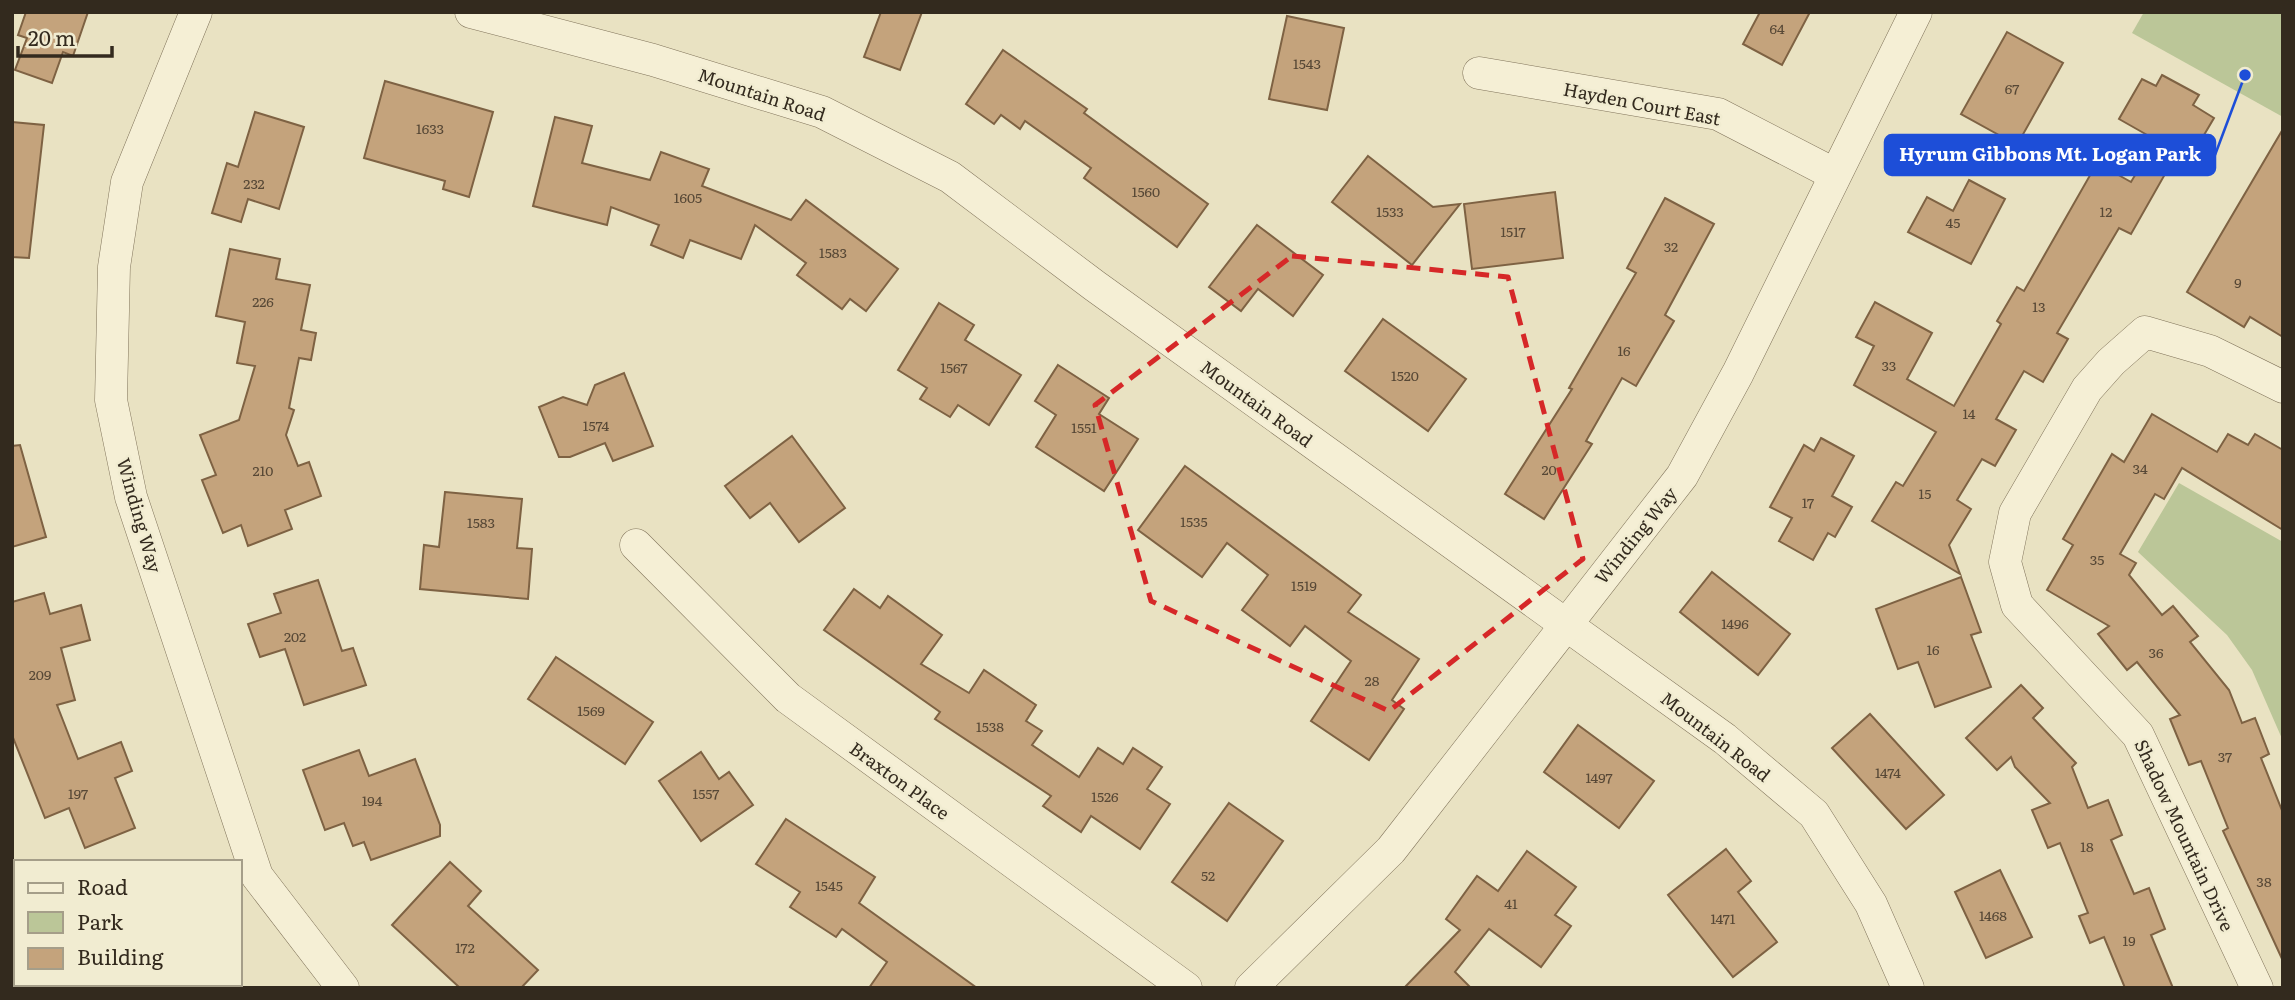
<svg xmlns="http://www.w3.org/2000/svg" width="2295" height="1000" font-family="Literata,serif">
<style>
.green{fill:#bbc698}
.building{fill:#c4a37c;stroke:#7e6243;stroke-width:2}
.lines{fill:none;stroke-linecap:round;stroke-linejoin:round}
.minor-casing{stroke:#81745b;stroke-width:33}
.minor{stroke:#f5efd5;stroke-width:32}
.marked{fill:none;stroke:#d62828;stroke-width:5;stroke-dasharray:14 9;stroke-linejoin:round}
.labels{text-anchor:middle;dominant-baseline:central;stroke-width:5;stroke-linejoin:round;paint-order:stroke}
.number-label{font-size:14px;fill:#574836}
.street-label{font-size:18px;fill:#332a1e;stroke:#f1ecd1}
.leader{fill:none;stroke:#1d4ed8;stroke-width:2.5}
.callout-dot{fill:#1d4ed8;stroke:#f1ecd1;stroke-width:2.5}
.callout{fill:#1d4ed8;stroke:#1d4ed8;stroke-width:2.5}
.callout-label{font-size:19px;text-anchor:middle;font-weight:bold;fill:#fff}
</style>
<rect width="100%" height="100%" fill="#e9e2c2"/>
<g class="green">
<path d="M2144 12H2283V117L2132 33Z"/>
<path d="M2179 483 2283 542V741L2252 670 2227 635 2138 552Z"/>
</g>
<g class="building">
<path d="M26 12H88L73 56 63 52 52 83 15 70 27 38 18 35Z"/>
<path d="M881 12H922L900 70 864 57Z"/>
<path d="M1760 12H1810L1782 65 1743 44Z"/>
<path d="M1287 16 1344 28 1327 110 1269 99Z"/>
<path d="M2007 32 2063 63 2017 145 1961 114Z"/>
<path d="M1003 50 1087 109 1084 113 1208 204 1177 247 1084 178 1091 168 1025 121 1020 129 1001 115 994 124 966 104Z"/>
<path d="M2162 75 2199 95 2193 105 2214 118 2181 174 2169 167 2131 234 2119 228 2057 333 2068 339 2043 382 2024 371 1996 419 2016 430 1995 466 1982 459 1957 500 1971 509 1949 545 1960 574 1872 521 1896 482 1903 486 1936 432 1854 385 1874 346 1856 337 1875 302 1932 333 1907 379 1954 406 2001 324 1997 321 2017 287 2024 291 2097 163 2131 182 2156 140 2119 119 2142 79 2156 86Z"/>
<path d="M385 81 493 112 469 197 443 189 445 181 364 158Z"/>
<path d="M255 112 304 127 279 209 248 199 241 222 212 213 227 163 238 167Z"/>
<path d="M555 117 592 126 582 163 650 180 661 152 709 169 702 186 791 220 806 200 898 269 866 311 850 299 842 309 797 275 806 263 755 225 741 259 690 240 683 258 651 245 659 225 611 207 607 225 533 206Z"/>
<path d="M12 122 44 125 29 258 12 257Z"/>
<path d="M2283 129V337L2250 317 2244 327 2187 292Z"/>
<path d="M1368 156 1433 207 1460 204 1412 265 1332 202Z"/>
<path d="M1969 180 2005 199 1971 264 1908 232 1927 197 1953 211Z"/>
<path d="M1555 192 1563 258 1472 269 1464 204Z"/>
<path d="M1665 198 1714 224 1665 315 1674 321 1636 386 1622 378 1586 441 1592 444 1544 519 1505 494 1572 389 1569 388 1636 273 1627 268Z"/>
<path d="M1257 225 1323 275 1293 316 1258 289 1241 311 1209 287Z"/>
<path d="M230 249 280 259 276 279 310 285 301 330 316 333 311 360 299 358 289 408 294 410 286 435 298 466 309 462 321 496 285 510 292 529 248 546 241 525 223 533 202 480 216 475 200 435 239 420 255 366 237 363 245 322 216 316Z"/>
<path d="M939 303 974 325 965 340 1021 375 989 425 958 405 950 417 920 399 927 388 898 370Z"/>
<path d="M1383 319 1466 379 1428 431 1345 371Z"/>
<path d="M1058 365 1109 398 1099 414 1138 439 1104 491 1036 447 1056 415 1035 401Z"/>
<path d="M624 373 653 446 613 461 605 443 570 457H559L539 407 563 397 587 405 595 385Z"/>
<path d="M2152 414 2217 452 2228 434 2248 445 2255 434 2283 450V530L2182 468 2164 499 2155 494 2120 554 2136 563 2129 575 2162 615 2173 606 2198 636 2190 642 2229 690 2242 723 2255 718 2269 754 2261 758 2283 813V961L2223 831 2228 828 2201 761 2189 765 2170 719 2180 715 2137 662 2127 670 2098 634 2109 626 2047 590 2073 545 2063 539 2112 454 2124 462Z"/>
<path d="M792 436 845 508 799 542 770 503 750 518 725 486Z"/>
<path d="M1821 438 1854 456 1832 496 1852 507 1835 537 1828 533 1813 560 1779 541 1792 518 1770 507 1804 445 1814 451Z"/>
<path d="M20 445 46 537 12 547V446Z"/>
<path d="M1185 466 1361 595 1348 612 1419 659 1392 700 1404 709 1369 760 1311 721 1351 661 1305 626 1290 646 1242 610 1268 575 1227 543 1202 577 1138 530Z"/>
<path d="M445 492 522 499 517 548 532 549 528 599 420 589 424 545 439 547Z"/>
<path d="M1712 572 1790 634 1758 675 1680 612Z"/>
<path d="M1961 577 1981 632 1971 635 1991 687 1935 707 1918 662 1898 669 1876 609Z"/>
<path d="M318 580 342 651 353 648 366 685 304 705 285 649 260 657 248 624 281 613 274 594Z"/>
<path d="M854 589 880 608 888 596 942 635 921 664 969 693 984 670 1036 705 1026 721 1042 731 1032 745 1079 777 1098 748 1123 764 1133 748 1162 767 1147 789 1170 804 1140 849 1091 816 1081 832 1043 806 1051 796 935 719 940 712 824 630Z"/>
<path d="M44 593 50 614 81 605 90 640 61 648 75 700 57 705 78 759 121 742 132 771 115 778 135 828 85 848 69 808 45 818 12 735V602Z"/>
<path d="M556 657 653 722 625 764 528 699Z"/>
<path d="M2021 685 2043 708 2033 718 2076 763 2072 767 2088 808 2108 800 2122 835 2111 840 2134 894 2149 888 2165 929 2151 935 2173 988H2125L2104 937 2090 943 2079 916 2088 913 2060 843 2048 848 2032 810 2050 803 2015 767 2011 757 1997 770 1966 738Z"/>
<path d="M1870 714 1944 795 1906 829 1832 748Z"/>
<path d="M1578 725 1654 781 1619 828 1544 772Z"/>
<path d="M359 750 369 776 415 759 440 825V836L371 860 364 842 353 846 344 823 325 830 303 770Z"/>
<path d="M701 752 719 779 729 772 753 805 701 841 659 781Z"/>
<path d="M1229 803 1283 841 1227 921 1172 882Z"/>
<path d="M786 819 875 877 859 903 977 988H869L887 962 842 929 836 937 790 907 800 892 756 864Z"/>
<path d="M1726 849 1751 881 1738 892 1777 942 1733 977 1668 895Z"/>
<path d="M1527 851 1576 887 1555 915 1571 926 1541 967 1489 929 1455 972 1471 988H1404L1460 930 1446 919 1477 876 1498 891Z"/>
<path d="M450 862 481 891 468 906 538 970 521 988H460L392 925Z"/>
<path d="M2000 870 2032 937 1986 958 1955 892Z"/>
</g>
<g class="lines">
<defs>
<g id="minor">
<path d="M196 12 127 182 114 267 111 400 131 497 257 876 343 988"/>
<path d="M471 12 653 60 822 112 950 177 1095 286 1725 739 1814 814 1871 904 1908 988"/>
<path d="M1479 73 1718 114 1834 174"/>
<path d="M636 545 788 698 1186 988"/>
<path d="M1251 988 1391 850 1682 476 1738 373 1916 12"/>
<path d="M2257 988 2138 735 2017 605 2005 562 2015 513 2087 389 2111 362 2145 332 2210 351 2283 387"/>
</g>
</defs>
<use href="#minor" class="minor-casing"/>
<use href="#minor" class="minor"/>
</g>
<path class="marked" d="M1292 256 1508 277 1583 559 1389 711 1151 601 1095 405Z"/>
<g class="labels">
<g class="number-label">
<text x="1777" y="28">64</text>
<text x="1307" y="63">1543</text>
<text x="2012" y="88">67</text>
<text x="430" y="128">1633</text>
<text x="254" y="183">232</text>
<text x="1146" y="191">1560</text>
<text x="688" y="197">1605</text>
<text x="1390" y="211">1533</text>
<text x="2106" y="211">12</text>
<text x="1953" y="222">45</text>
<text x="1513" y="231">1517</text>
<text x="1671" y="246">32</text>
<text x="833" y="252">1583</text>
<text x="2238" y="282">9</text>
<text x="263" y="301">226</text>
<text x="2039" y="306">13</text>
<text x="1624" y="350">16</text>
<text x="1889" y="365">33</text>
<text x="954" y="367">1567</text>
<text x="1405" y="375">1520</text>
<text x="1969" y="413">14</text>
<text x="596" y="425">1574</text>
<text x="1084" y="427">1551</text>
<text x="2140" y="468">34</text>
<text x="1549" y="469">20</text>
<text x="263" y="470">210</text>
<text x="1925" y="493">15</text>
<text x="1808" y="502">17</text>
<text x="1194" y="521">1535</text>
<text x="481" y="522">1583</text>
<text x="2097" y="559">35</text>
<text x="1304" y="585">1519</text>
<text x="1735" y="623">1496</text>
<text x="295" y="636">202</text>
<text x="1933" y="649">16</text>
<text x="2156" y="652">36</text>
<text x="40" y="674">209</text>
<text x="1372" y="680">28</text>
<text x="591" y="710">1569</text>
<text x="990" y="726">1538</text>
<text x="2225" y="756">37</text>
<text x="1888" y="772">1474</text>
<text x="1599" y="777">1497</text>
<text x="78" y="793">197</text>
<text x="706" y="793">1557</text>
<text x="1105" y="796">1526</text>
<text x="372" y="800">194</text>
<text x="2087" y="846">18</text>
<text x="1208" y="875">52</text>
<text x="2264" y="881">38</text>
<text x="829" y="885">1545</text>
<text x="1511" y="903">41</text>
<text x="1993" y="915">1468</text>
<text x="1723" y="918">1471</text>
<text x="2129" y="940">19</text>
<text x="465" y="947">172</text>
</g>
<g class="street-label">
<text transform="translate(762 94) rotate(18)">Mountain Road</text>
<text transform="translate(1642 103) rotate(11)">Hayden Court East</text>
<text transform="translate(1257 403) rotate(36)">Mountain Road</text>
<text transform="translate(140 515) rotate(74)">Winding Way</text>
<text transform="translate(1635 535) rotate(-51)">Winding Way</text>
<text transform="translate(1716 736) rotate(38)">Mountain Road</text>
<text transform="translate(900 780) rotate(36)">Braxton Place</text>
<text transform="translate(2185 835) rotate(65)">Shadow Mountain Drive</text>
</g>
</g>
<path class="leader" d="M2245 75L2215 155"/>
<circle class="callout-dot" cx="2245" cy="75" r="7"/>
<rect class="callout" x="1885" y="135" width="330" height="40" rx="7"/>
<g class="callout-label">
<text x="2050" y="161">Hyrum Gibbons Mt. Logan Park</text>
</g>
<rect width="2295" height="1000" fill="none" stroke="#332a1e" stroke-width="28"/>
<rect x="14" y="860" width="228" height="126" fill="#f1ecd1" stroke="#a59e89" stroke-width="2"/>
<rect x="28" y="883" width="35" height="10" fill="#f5efd5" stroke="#a59e89" stroke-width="2"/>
<text x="77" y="895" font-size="21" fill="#332a1e">Road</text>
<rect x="28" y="912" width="35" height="21" fill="#bbc698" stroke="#a59e89" stroke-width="2"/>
<text x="77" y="930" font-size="21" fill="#332a1e">Park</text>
<rect x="28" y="948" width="35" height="21" fill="#c4a37c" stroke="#a59e89" stroke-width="2"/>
<text x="77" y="965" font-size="21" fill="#332a1e">Building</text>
<path d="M18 46v10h94v-10" fill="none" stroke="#332a1e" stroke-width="3.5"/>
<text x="28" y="46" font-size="21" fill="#332a1e" stroke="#f1ecd1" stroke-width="5" paint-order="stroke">20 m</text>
</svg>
